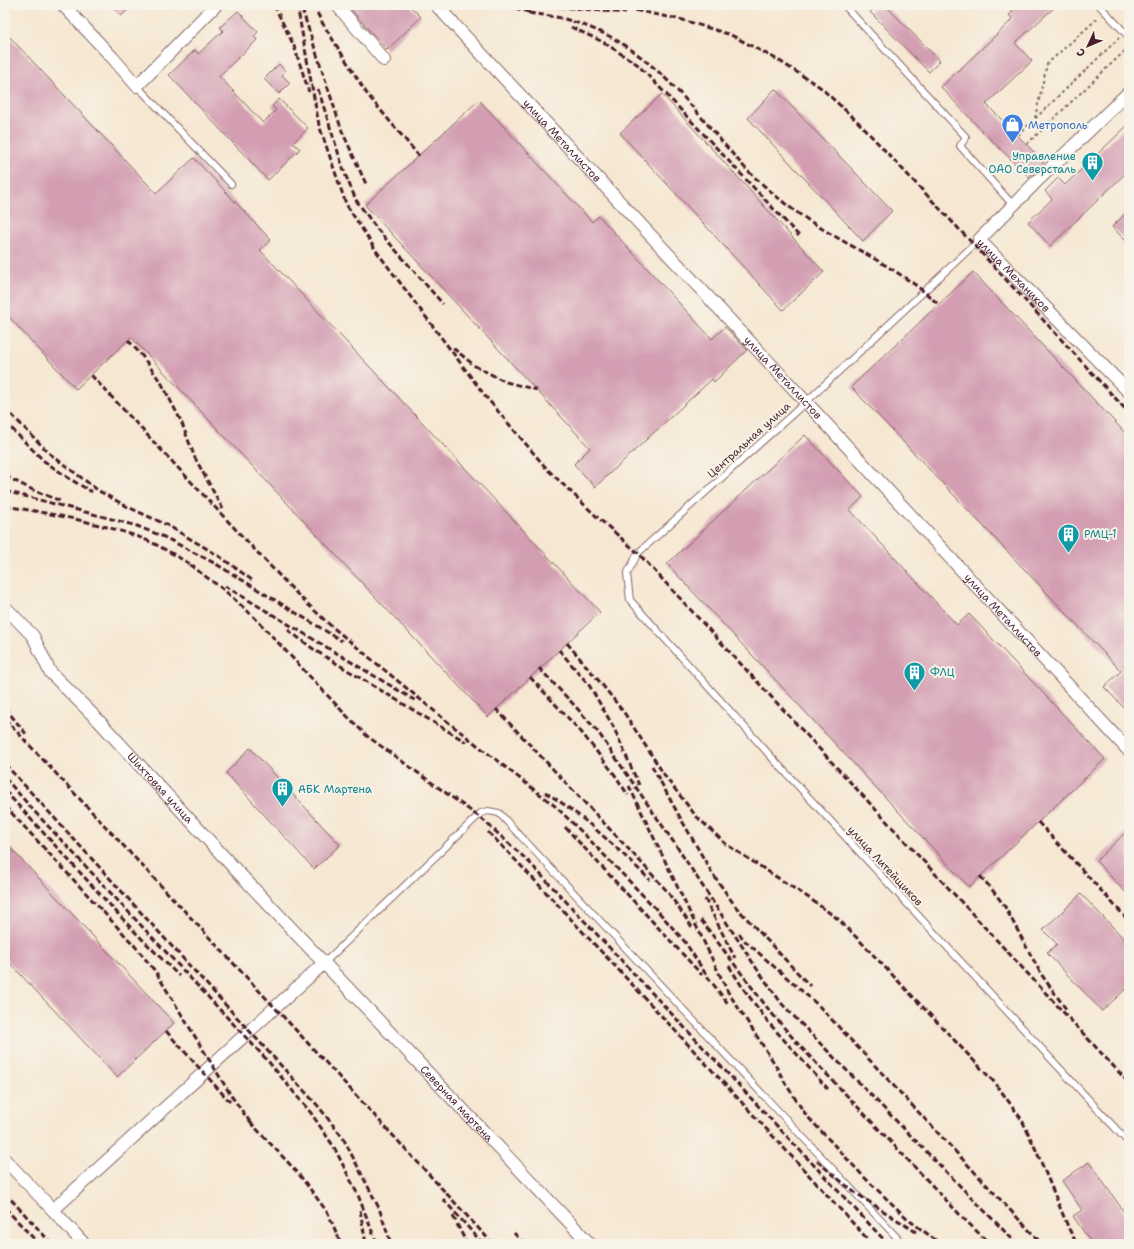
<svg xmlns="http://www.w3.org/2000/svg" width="1134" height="1249" font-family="'Shantell Sans',sans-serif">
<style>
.building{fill:#d39eb2}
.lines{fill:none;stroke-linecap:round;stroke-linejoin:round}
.lane-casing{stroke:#866565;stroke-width:8}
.street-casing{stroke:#866565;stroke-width:14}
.path{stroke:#866565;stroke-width:2;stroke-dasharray:3 3;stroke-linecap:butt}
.lane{stroke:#fff;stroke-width:6}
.street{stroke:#fff;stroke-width:12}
.rail{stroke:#4a1f2b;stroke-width:3;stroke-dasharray:6 3;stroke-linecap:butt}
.labels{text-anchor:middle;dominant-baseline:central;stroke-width:4;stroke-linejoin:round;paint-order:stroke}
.shop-label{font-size:11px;fill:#366cbe;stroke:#f7f3e8;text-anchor:start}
.street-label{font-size:11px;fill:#4a1f2b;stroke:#f7f3e8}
.culture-label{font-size:11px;fill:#0d838f;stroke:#f7f3e8;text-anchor:start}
</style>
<rect width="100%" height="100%" fill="#f7f3e8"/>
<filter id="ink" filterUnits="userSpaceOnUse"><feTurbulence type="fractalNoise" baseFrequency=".025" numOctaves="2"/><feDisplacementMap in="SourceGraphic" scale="8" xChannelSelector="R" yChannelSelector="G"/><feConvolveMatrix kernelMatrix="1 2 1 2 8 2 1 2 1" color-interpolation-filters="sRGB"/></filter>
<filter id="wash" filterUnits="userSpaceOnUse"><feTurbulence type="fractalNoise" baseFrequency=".012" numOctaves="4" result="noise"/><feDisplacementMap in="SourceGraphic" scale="16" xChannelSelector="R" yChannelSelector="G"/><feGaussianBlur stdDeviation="0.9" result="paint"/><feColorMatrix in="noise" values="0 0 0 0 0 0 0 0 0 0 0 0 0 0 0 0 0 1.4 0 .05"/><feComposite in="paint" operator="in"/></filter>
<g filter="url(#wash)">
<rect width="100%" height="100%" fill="#f6e7d2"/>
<g id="blocks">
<g class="building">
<path d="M111 5H133L121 16Z"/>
<path d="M347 5H409L421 17 387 50Z"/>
<path d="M878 5H885L940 61 929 72 870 12Z"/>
<path d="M1007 5H1057L1015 43 1032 61 986 104 1044 162 1029 177 981 130 941 87 1013 19 1009 15 1013 12Z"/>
<path d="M238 11 258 32 254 36 257 40 219 76 263 123 276 110 272 106 279 99 308 128 293 143 300 149 268 180 169 75 195 50 198 54 223 31 220 27Z"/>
<path d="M5 32 156 193 194 158 271 240 260 250 600 612 488 717 131 337 76 389 5 313Z"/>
<path d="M279 64 285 71 282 75 290 83 279 94 264 79Z"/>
<path d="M775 89 892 211 863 241 748 118Z"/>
<path d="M662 94 824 272 783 310 620 133Z"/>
<path d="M479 100 592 222 599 216 712 339 725 327 747 350 714 382 712 379 595 487 574 464 590 448 365 205Z"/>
<path d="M1129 124V170L1050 246 1028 222 1052 199 1045 191 1058 178 1065 185Z"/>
<path d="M1129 210V244L1112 227Z"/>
<path d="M973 272 1129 437V713L1104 687 1121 671 851 387Z"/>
<path d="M805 435 863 497 850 510 957 625 969 614 1105 759 969 887 667 564Z"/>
<path d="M250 748 340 845 314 869 226 773Z"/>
<path d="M1129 829V896L1096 861Z"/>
<path d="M5 842 174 1023 117 1077 5 958Z"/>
<path d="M1081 894 1129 944V986L1102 1011 1047 953 1057 944 1043 930Z"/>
<path d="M1089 1162 1129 1219V1244H1092L1073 1216 1082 1210 1062 1181Z"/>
</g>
</g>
</g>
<g filter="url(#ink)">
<use href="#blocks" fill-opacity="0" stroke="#866565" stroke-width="1"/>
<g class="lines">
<defs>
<g id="lane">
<path d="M844 5 966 137 960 146 1013 205"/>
<path d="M1099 5 1129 37"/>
<path d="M137 86 231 184"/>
<path d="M979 240 806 402 638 553 627 574 630 600 775 761 1129 1143"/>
<path d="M324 963 481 813 488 811 499 813 903 1244"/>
</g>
<g id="street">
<path d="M63 5 112 57 137 86 216 5"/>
<path d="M337 5 384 60"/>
<path id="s1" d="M436 5 806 402 1129 751"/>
<path id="s2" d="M1129 92 1035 183 979 240 1129 392"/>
<path id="s3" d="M5 607 33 636 50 672 98 720 236 870 590 1244"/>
<path d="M5 1160 53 1210"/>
<path d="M84 1244 53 1210 324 963"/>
</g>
</defs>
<use href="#lane" class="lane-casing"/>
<use href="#street" class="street-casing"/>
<g class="path">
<path d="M1035 118 1047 64 1099 17"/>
<path d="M1018 135 1119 38"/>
<path d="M1027 144 1129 47"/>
</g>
<use href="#lane" class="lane"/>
<use href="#street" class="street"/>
<g class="rail">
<path d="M274 5 294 46 309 92"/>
<path d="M297 5 319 125 346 204 377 252 486 397 547 469 596 516 638 553 1129 1083"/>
<path d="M313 5 323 24 367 94 419 156"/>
<path d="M507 5 534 14"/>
<path d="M541 5 626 13"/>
<path d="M609 5 683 20 731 35 778 60 820 87 858 122 974 245 1129 413"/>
<path d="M302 9 342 131 366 184"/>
<path d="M529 13C541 15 555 16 568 20 579 23 597 30 607 35 665 65 703 122 746 169 757 180 770 191 782 201 831 241 893 261 938 304"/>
<path d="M571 27 603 42 637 64 665 93 800 237"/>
<path d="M318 89 345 174 356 200 377 229 443 304"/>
<path d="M128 340 143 357 162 384 181 421 195 458 224 511"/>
<path d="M453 348 475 366 506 382 537 390"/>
<path d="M91 375 255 550 298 595 330 625 444 719 555 806 585 835 656 909 685 942 707 976 729 1005"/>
<path d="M5 408 50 454 99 491 126 506 167 525 219 556 252 580"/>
<path d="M5 422 44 461 70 479 92 492"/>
<path d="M5 476 35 491 61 501"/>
<path d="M5 491 108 518 137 526 164 537 216 564 342 641"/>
<path d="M5 506C48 513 91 521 133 535 153 541 176 556 195 567"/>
<path d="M190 565 224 590 255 618 343 712 367 736 482 819 527 860 888 1244"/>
<path d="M225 586 416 701"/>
<path d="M288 630 316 651 466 742"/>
<path d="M567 643 604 687 625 714 667 779 696 816 727 845 806 896 838 919 861 942 996 1084 1022 1120 1036 1150 1069 1229 1077 1244"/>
<path d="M559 650 589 685 613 726 639 785"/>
<path d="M539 668 576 707 598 732 677 847 757 969 782 1004 812 1035 1017 1244"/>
<path d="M530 677 582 733 615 775 628 795"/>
<path d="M5 708 27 735"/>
<path d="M496 709 638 859 667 891 692 927"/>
<path d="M5 719 293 1027 493 1244"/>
<path d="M5 764 319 1107 343 1138 379 1208 391 1244"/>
<path d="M652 766 677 812 712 873 736 907 810 986"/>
<path d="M5 778 34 811 268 1061 311 1113 334 1147 358 1195 377 1244"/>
<path d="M629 786 728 992 773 1061 787 1086 806 1115 865 1178 910 1221 941 1244"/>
<path d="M5 791 132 929 179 976"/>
<path d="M545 792C583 815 618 849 650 880"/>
<path d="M5 806 134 945 155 971 232 1097 253 1126"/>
<path d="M1038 822 1129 921"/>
<path d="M565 827 702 975"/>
<path d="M488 832C531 875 571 920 613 964 700 1057 786 1150 872 1244"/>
<path d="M980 876 990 887 1004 905 1041 974 1066 1009"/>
<path d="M705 899 735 958"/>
<path d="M701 920 769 1010 798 1044 963 1218 990 1244"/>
<path d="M739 933 744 940 819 1006 1042 1244"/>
<path d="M729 966 743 988 768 1022 828 1089"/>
<path d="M166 1031 230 1102"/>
<path d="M250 1122 298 1173 328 1213 341 1244"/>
<path d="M817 1161 854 1192 916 1232"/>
<path d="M5 1193 52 1244"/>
<path d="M443 1199 483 1244"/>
<path d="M5 1208 39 1244"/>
<path d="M360 1210 366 1244"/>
<path d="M453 1216 467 1244"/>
<path d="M514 1233 524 1244"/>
</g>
</g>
</g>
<defs>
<symbol id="shop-pin" viewBox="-11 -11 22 30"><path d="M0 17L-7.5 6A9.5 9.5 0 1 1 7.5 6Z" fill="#3f7fe0" stroke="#f7f3e8"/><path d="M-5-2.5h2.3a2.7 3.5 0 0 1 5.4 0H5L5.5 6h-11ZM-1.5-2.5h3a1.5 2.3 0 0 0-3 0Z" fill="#fff"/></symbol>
<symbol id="building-pin" viewBox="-11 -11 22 30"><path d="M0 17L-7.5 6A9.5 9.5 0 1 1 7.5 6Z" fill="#0f9aa8" stroke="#f7f3e8"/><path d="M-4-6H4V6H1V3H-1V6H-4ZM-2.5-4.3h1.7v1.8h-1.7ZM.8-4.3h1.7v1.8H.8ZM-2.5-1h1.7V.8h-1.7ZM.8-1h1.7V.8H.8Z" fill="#fff"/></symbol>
</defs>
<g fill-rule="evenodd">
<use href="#shop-pin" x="1000" y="112" width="25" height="34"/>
<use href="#building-pin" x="1080" y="150" width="25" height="34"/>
<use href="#building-pin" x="1056" y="522" width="25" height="34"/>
<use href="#building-pin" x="902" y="660" width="25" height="34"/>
<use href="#building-pin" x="270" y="776" width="25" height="34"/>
</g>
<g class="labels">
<g class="shop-label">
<text x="1028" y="125">Метрополь</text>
</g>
<g class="street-label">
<text stroke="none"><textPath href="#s1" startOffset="185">улица Металлистов</textPath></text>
<text stroke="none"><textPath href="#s2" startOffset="260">улица Механиков</textPath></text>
<text stroke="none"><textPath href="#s1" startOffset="509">улица Металлистов</textPath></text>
<text transform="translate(749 440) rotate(-42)">Центральная улица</text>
<text stroke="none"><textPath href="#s1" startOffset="833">улица Металлистов</textPath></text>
<text stroke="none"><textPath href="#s3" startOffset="240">Шихтовая улица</textPath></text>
<text transform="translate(885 866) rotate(47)">улица Литейщиков</text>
<text stroke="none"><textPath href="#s3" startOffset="673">Северная мартена</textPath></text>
</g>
<g class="culture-label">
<text x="1076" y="156" text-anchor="end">Управление<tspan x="1076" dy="13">OAO Северсталь</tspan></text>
<text x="1084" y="534">РМЦ-1</text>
<text x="930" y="672">ФЛЦ</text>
<text x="298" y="789">АБК Мартена</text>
</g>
</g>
<rect width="1134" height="1249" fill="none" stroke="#f7f3e8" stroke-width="20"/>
<g transform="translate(1088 46) rotate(226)" stroke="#f7f3e8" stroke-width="3" paint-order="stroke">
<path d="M0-3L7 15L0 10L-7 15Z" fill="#4a1f2b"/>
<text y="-6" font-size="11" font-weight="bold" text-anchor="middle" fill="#4a1f2b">С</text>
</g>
</svg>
